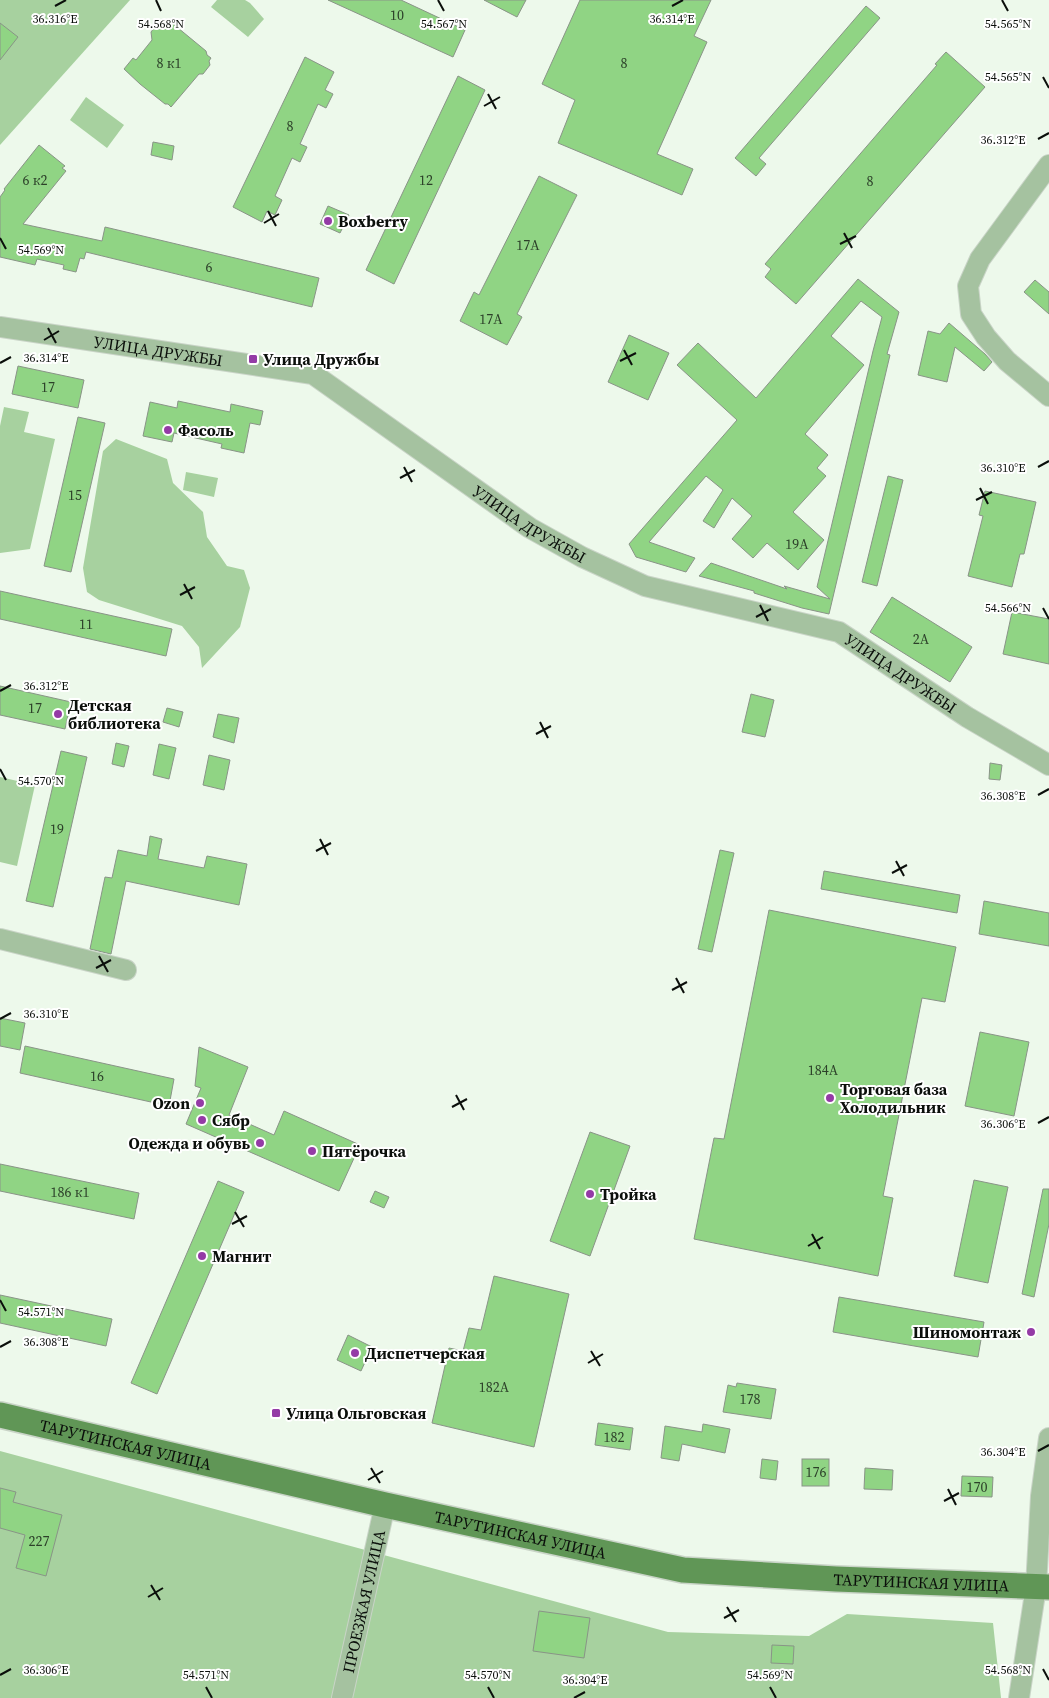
<svg xmlns="http://www.w3.org/2000/svg" width="1049" height="1698" font-family="'Source Serif 4',serif">
<style>
.green{fill:#a7d19f}
.building{fill:#90d484;stroke:#899487}
.lines{fill:none;stroke-linecap:round;stroke-linejoin:round}
.minor-casing{stroke:#c9d4c7;stroke-width:22}
.major-casing{stroke:#c9d4c7;stroke-width:28}
.minor{stroke:#a5c2a0;stroke-width:20}
.major{stroke:#609656;stroke-width:25}
.ticks{fill:none;stroke:#0b0f0b;stroke-width:2}
.poi-dot{fill:#943ba6;stroke:#fff;stroke-width:2}
.labels{text-anchor:middle;dominant-baseline:central;stroke-width:4;stroke-linejoin:round;paint-order:stroke}
.number-label{font-size:14px;fill:#2c4029}
.poi-label{font-size:16px;font-weight:bold;fill:#0b0f0b;stroke:#fff;text-anchor:start}
.street-label{font-size:16px;fill:#0b0f0b;stroke:#fff}
.ticks-label{font-size:12px;text-anchor:middle;fill:#0b0f0b;stroke:#fff;stroke-width:4;stroke-linejoin:round;paint-order:stroke}
</style>
<rect width="100%" height="100%" fill="#edf9eb"/>
<g class="green">
<path d="M0 0H130L0 145Z"/>
<path d="M217 0H245L250 3 264 19 248 37 211 7Z"/>
<path d="M86 97 124 125 107 148 70 120Z"/>
<path d="M4 407 29 412 24 432 55 439 30 549 0 553V426Z"/>
<path d="M116 439 167 459 173 483 203 512 207 537 227 566 244 570 250 588 240 627 202 668 199 647 182 626 99 600 87 592 83 568 103 451Z"/>
<path d="M186 472 218 478 214 497 183 490Z"/>
<path d="M0 777 35 785 17 866 0 862Z"/>
<path d="M0 1451 668 1632 809 1636 847 1614 993 1623 1001 1698H0Z"/>
</g>
<g class="building">
<path d="M328 0H401L465 30 453 57Z"/>
<path d="M484 0H526L517 17Z"/>
<path d="M580 0H711L694 36 707 42 657 154 693 169 682 195 558 143 575 100 542 84Z"/>
<path d="M866 6 880 18 759 158 766 164 756 176 735 158Z"/>
<path d="M167 22 172 23 206 51 207 55 211 58 209 61 210 65 203 74H199L171 107 168 104H165L140 84 124 69 133 58 136 60 152 40 151 32 158 23Z"/>
<path d="M0 23 18 37 0 60Z"/>
<path d="M946 52 985 87 796 304 765 277 771 269 765 264 937 65 935 64Z"/>
<path d="M305 57 334 72 325 90 333 94 326 108 318 104 300 144 307 147 300 162 292 158 275 196 282 200 275 215 267 211 262 222 233 207Z"/>
<path d="M458 76 485 90 394 284 366 270Z"/>
<path d="M153 142 174 146 172 160 151 155Z"/>
<path d="M39 145 65 166 62 168 66 171 23 224 102 241 105 227 319 278 312 307 86 252 84 259 80 258 76 272 63 269 64 265 37 259 35 265 0 257V197L5 190 4 189Z"/>
<path d="M539 176 577 195 517 314 522 317 507 345 460 321 474 292 479 295Z"/>
<path d="M328 206 349 215 340 233 320 224Z"/>
<path d="M858 279 899 312 887 354 890 355 829 614 802 608 754 593V591L699 576 711 563 787 589 784 586 830 599 817 587 873 351 882 317 861 301 831 336 864 365 805 434 828 455 817 468 826 476 793 512 824 540 798 570 767 543 753 558 732 539 752 516 732 498 714 528 703 521 723 490 706 476 649 542 695 558 686 572 636 557 629 544 737 420 677 365 698 343 756 398Z"/>
<path d="M1035 280 1049 292V314L1024 292Z"/>
<path d="M949 323 985 354 992 362 984 371 955 347 947 382 918 375 928 331 940 334Z"/>
<path d="M629 335 669 353 648 400 608 382Z"/>
<path d="M18 366 84 380 78 408 12 394Z"/>
<path d="M178 401 230 412 231 404 263 411 260 425 250 423 244 453 221 448 222 444 174 433 172 442 143 436 150 402 177 408Z"/>
<path d="M78 417 105 423 71 572 44 566Z"/>
<path d="M888 476 903 480 877 586 862 582Z"/>
<path d="M985 491 1036 502 1024 554H1020L1012 587 968 576 983 516 979 515Z"/>
<path d="M0 591 172 629 166 656 0 619Z"/>
<path d="M892 597 972 647 950 682 870 632Z"/>
<path d="M1012 612 1049 619V664L1003 654Z"/>
<path d="M0 686 71 702 65 729 0 715Z"/>
<path d="M751 694 774 700 765 737 742 732Z"/>
<path d="M167 708 183 712 179 727 163 722Z"/>
<path d="M218 714 239 718 234 743 213 737Z"/>
<path d="M116 743 129 746 124 767 112 764Z"/>
<path d="M159 744 176 748 169 779 153 775Z"/>
<path d="M61 751 87 757 53 907 26 901Z"/>
<path d="M209 755 230 760 224 790 203 785Z"/>
<path d="M990 763 1002 765 1000 780 989 779Z"/>
<path d="M150 836 162 839 158 859 204 868 207 856 247 864 239 905 126 881 111 954 90 949 105 877 112 878 118 850 147 856Z"/>
<path d="M720 850 734 853 712 952 698 949Z"/>
<path d="M824 871 960 895 957 913 821 889Z"/>
<path d="M984 901 1049 913V946L979 934Z"/>
<path d="M769 910 956 947 945 1002 922 998 883 1196 893 1198 878 1276 694 1239 714 1138 724 1139Z"/>
<path d="M0 1018 25 1023 20 1050 0 1046Z"/>
<path d="M980 1032 1029 1042 1014 1116 965 1106Z"/>
<path d="M25 1046 174 1079 169 1106 20 1073Z"/>
<path d="M199 1047 248 1067 229 1115 274 1135 284 1111 360 1145 339 1191 186 1124 201 1088 195 1086Z"/>
<path d="M590 1132 630 1146 590 1256 550 1241Z"/>
<path d="M0 1164 139 1193 134 1219 0 1191Z"/>
<path d="M974 1180 1008 1187 988 1283 954 1276Z"/>
<path d="M218 1181 244 1192 157 1394 131 1383Z"/>
<path d="M1043 1189H1049V1224L1034 1297 1022 1294Z"/>
<path d="M375 1191 389 1197 384 1208 370 1202Z"/>
<path d="M494 1276 569 1294 534 1447 432 1423 449 1348 463 1351 469 1328 481 1330Z"/>
<path d="M0 1295 112 1319 106 1346 0 1323Z"/>
<path d="M839 1297 984 1322 978 1357 833 1332Z"/>
<path d="M348 1335 372 1347 361 1371 337 1360Z"/>
<path d="M737 1383 776 1389 771 1419 723 1412 728 1385 736 1387Z"/>
<path d="M598 1423 633 1428 630 1450 595 1445Z"/>
<path d="M703 1424 730 1429 725 1453 682 1444 679 1461 661 1458 665 1426 702 1432Z"/>
<path d="M762 1459 778 1461 776 1480 760 1478Z"/>
<rect x="802" y="1459" width="27" height="27"/>
<path d="M865 1468 893 1470 892 1490 864 1489Z"/>
<path d="M962 1476 993 1477 992 1497 961 1496Z"/>
<path d="M0 1488 16 1492 13 1502 62 1515 46 1576 16 1568 25 1535 0 1528Z"/>
<path d="M539 1611 590 1618 584 1658 533 1651Z"/>
<path d="M772 1645 794 1646 793 1664 771 1663Z"/>
</g>
<g class="lines">
<defs>
<g id="minor">
<path d="M1049 165 980 259 968 286 971 314 986 337 1007 361 1049 396"/>
<path id="s1" d="M0 327 313 374 530 528 582 557 645 586 839 632 967 717 1049 765"/>
<path d="M0 939 126 970"/>
<path id="s2" d="M342 1698 385 1505"/>
<path d="M1019 1698 1036 1587 1041 1496 1049 1438"/>
</g>
<g id="major">
<path id="s3" d="M0 1415 385 1505 683 1570 836 1579 1049 1587"/>
</g>
</defs>
<use href="#minor" class="minor-casing"/>
<use href="#major" class="major-casing"/>
<use href="#minor" class="minor"/>
<use href="#major" class="major"/>
</g>
<path class="ticks" d="M156 0 161 11M438 0 444 11M1002 0 1008 11M55 6 66 0M672 6 683 0M1043 77 1049 88M488 94 496 109M484 106 500 97M1038 139 1049 133M268 211 276 226M264 223 279 214M844 233 852 248M0 238 6 249M840 244 856 236M48 328 56 343M44 340 59 331M624 350 632 365M620 361 636 353M0 363 11 357M404 467 412 482M1038 467 1049 461M400 478 415 470M980 488 988 504M976 500 992 492M184 584 192 599M180 595 195 587M760 605 768 621M1043 608 1049 619M756 617 771 609M0 691 11 685M540 722 548 738M536 734 551 726M0 769 6 780M1038 795 1049 789M320 839 328 855M316 851 331 843M896 861 904 876M892 873 907 865M99 956 108 972M96 968 111 960M676 978 684 993M672 990 687 982M0 1019 11 1013M456 1095 464 1110M452 1107 467 1099M1038 1123 1049 1117M235 1212 244 1227M232 1224 247 1216M812 1234 820 1249M808 1246 823 1237M0 1300 6 1311M0 1347 11 1341M591 1351 600 1366M588 1363 603 1354M1038 1451 1049 1445M371 1468 380 1483M368 1480 383 1471M948 1489 956 1505M944 1501 959 1493M151 1585 160 1600M148 1597 163 1588M727 1607 736 1622M724 1618 739 1610M1043 1669 1049 1680M0 1675 11 1669M206 1687 212 1698M488 1687 494 1698M770 1687 776 1698M574 1698 585 1692"/>
<g class="poi-dot">
<circle cx="328" cy="221" r="5"/>
<rect x="248" y="354" width="10" height="10" rx="2.5"/>
<circle cx="168" cy="430" r="5"/>
<circle cx="58" cy="714" r="5"/>
<circle cx="830" cy="1098" r="5"/>
<circle cx="200" cy="1103" r="5"/>
<circle cx="202" cy="1120" r="5"/>
<circle cx="260" cy="1143" r="5"/>
<circle cx="312" cy="1151" r="5"/>
<circle cx="590" cy="1194" r="5"/>
<circle cx="202" cy="1256" r="5"/>
<circle cx="1031" cy="1332" r="5"/>
<circle cx="355" cy="1353" r="5"/>
<rect x="271" y="1408" width="10" height="10" rx="2.5"/>
</g>
<g class="labels">
<g class="number-label">
<text x="397" y="15">10</text>
<text x="169" y="63">8 к1</text>
<text x="624" y="63">8</text>
<text x="290" y="126">8</text>
<text x="35" y="180">6 к2</text>
<text x="426" y="180">12</text>
<text x="870" y="181">8</text>
<text x="528" y="245">17А</text>
<text x="209" y="267">6</text>
<text x="491" y="319">17А</text>
<text x="48" y="387">17</text>
<text x="75" y="495">15</text>
<text x="797" y="544">19А</text>
<text x="86" y="624">11</text>
<text x="921" y="639">2А</text>
<text x="35" y="708">17</text>
<text x="57" y="829">19</text>
<text x="823" y="1070">184А</text>
<text x="97" y="1076">16</text>
<text x="70" y="1192">186 к1</text>
<text x="494" y="1387">182А</text>
<text x="750" y="1399">178</text>
<text x="614" y="1437">182</text>
<text x="816" y="1472">176</text>
<text x="977" y="1487">170</text>
<text x="39" y="1541">227</text>
</g>
<g class="poi-label">
<text x="338" y="221">Boxberry</text>
<text x="263" y="359">Улица Дружбы</text>
<text x="178" y="430">Фасоль</text>
<text x="68" y="705">Детская<tspan x="68" dy="18">библиотека</tspan></text>
<text x="840" y="1089">Торговая база<tspan x="840" dy="18">Холодильник</tspan></text>
<text x="190" y="1103" text-anchor="end">Ozon</text>
<text x="212" y="1120">Сябр</text>
<text x="250" y="1143" text-anchor="end">Одежда и обувь</text>
<text x="322" y="1151">Пятёрочка</text>
<text x="600" y="1194">Тройка</text>
<text x="212" y="1256">Магнит</text>
<text x="1021" y="1332" text-anchor="end">Шиномонтаж</text>
<text x="365" y="1353">Диспетчерская</text>
<text x="286" y="1413">Улица Ольговская</text>
</g>
<g class="street-label">
<text stroke="none"><textPath href="#s1" startOffset="160">УЛИЦА ДРУЖБЫ</textPath></text>
<text stroke="none"><textPath href="#s1" startOffset="580">УЛИЦА ДРУЖБЫ</textPath></text>
<text stroke="none"><textPath href="#s1" startOffset="985">УЛИЦА ДРУЖБЫ</textPath></text>
<text stroke="none"><textPath href="#s3" startOffset="129">ТАРУТИНСКАЯ УЛИЦА</textPath></text>
<text stroke="none"><textPath href="#s3" startOffset="534">ТАРУТИНСКАЯ УЛИЦА</textPath></text>
<text stroke="none"><textPath href="#s3" startOffset="939">ТАРУТИНСКАЯ УЛИЦА</textPath></text>
<text stroke="none"><textPath href="#s2" startOffset="99">ПРОЕЗЖАЯ УЛИЦА</textPath></text>
</g>
</g>
<g class="ticks-label">
<text x="55" y="23">36.316°E</text>
<text x="672" y="23">36.314°E</text>
<text x="161" y="28">54.568°N</text>
<text x="444" y="28">54.567°N</text>
<text x="1008" y="28">54.565°N</text>
<text x="1008" y="81">54.565°N</text>
<text x="1003" y="144">36.312°E</text>
<text x="41" y="254">54.569°N</text>
<text x="46" y="362">36.314°E</text>
<text x="1003" y="472">36.310°E</text>
<text x="1008" y="612">54.566°N</text>
<text x="46" y="690">36.312°E</text>
<text x="41" y="785">54.570°N</text>
<text x="1003" y="800">36.308°E</text>
<text x="46" y="1018">36.310°E</text>
<text x="1003" y="1128">36.306°E</text>
<text x="41" y="1316">54.571°N</text>
<text x="46" y="1346">36.308°E</text>
<text x="1003" y="1456">36.304°E</text>
<text x="1008" y="1674">54.568°N</text>
<text x="46" y="1674">36.306°E</text>
<text x="206" y="1679">54.571°N</text>
<text x="488" y="1679">54.570°N</text>
<text x="770" y="1679">54.569°N</text>
<text x="585" y="1684">36.304°E</text>
</g>
</svg>
